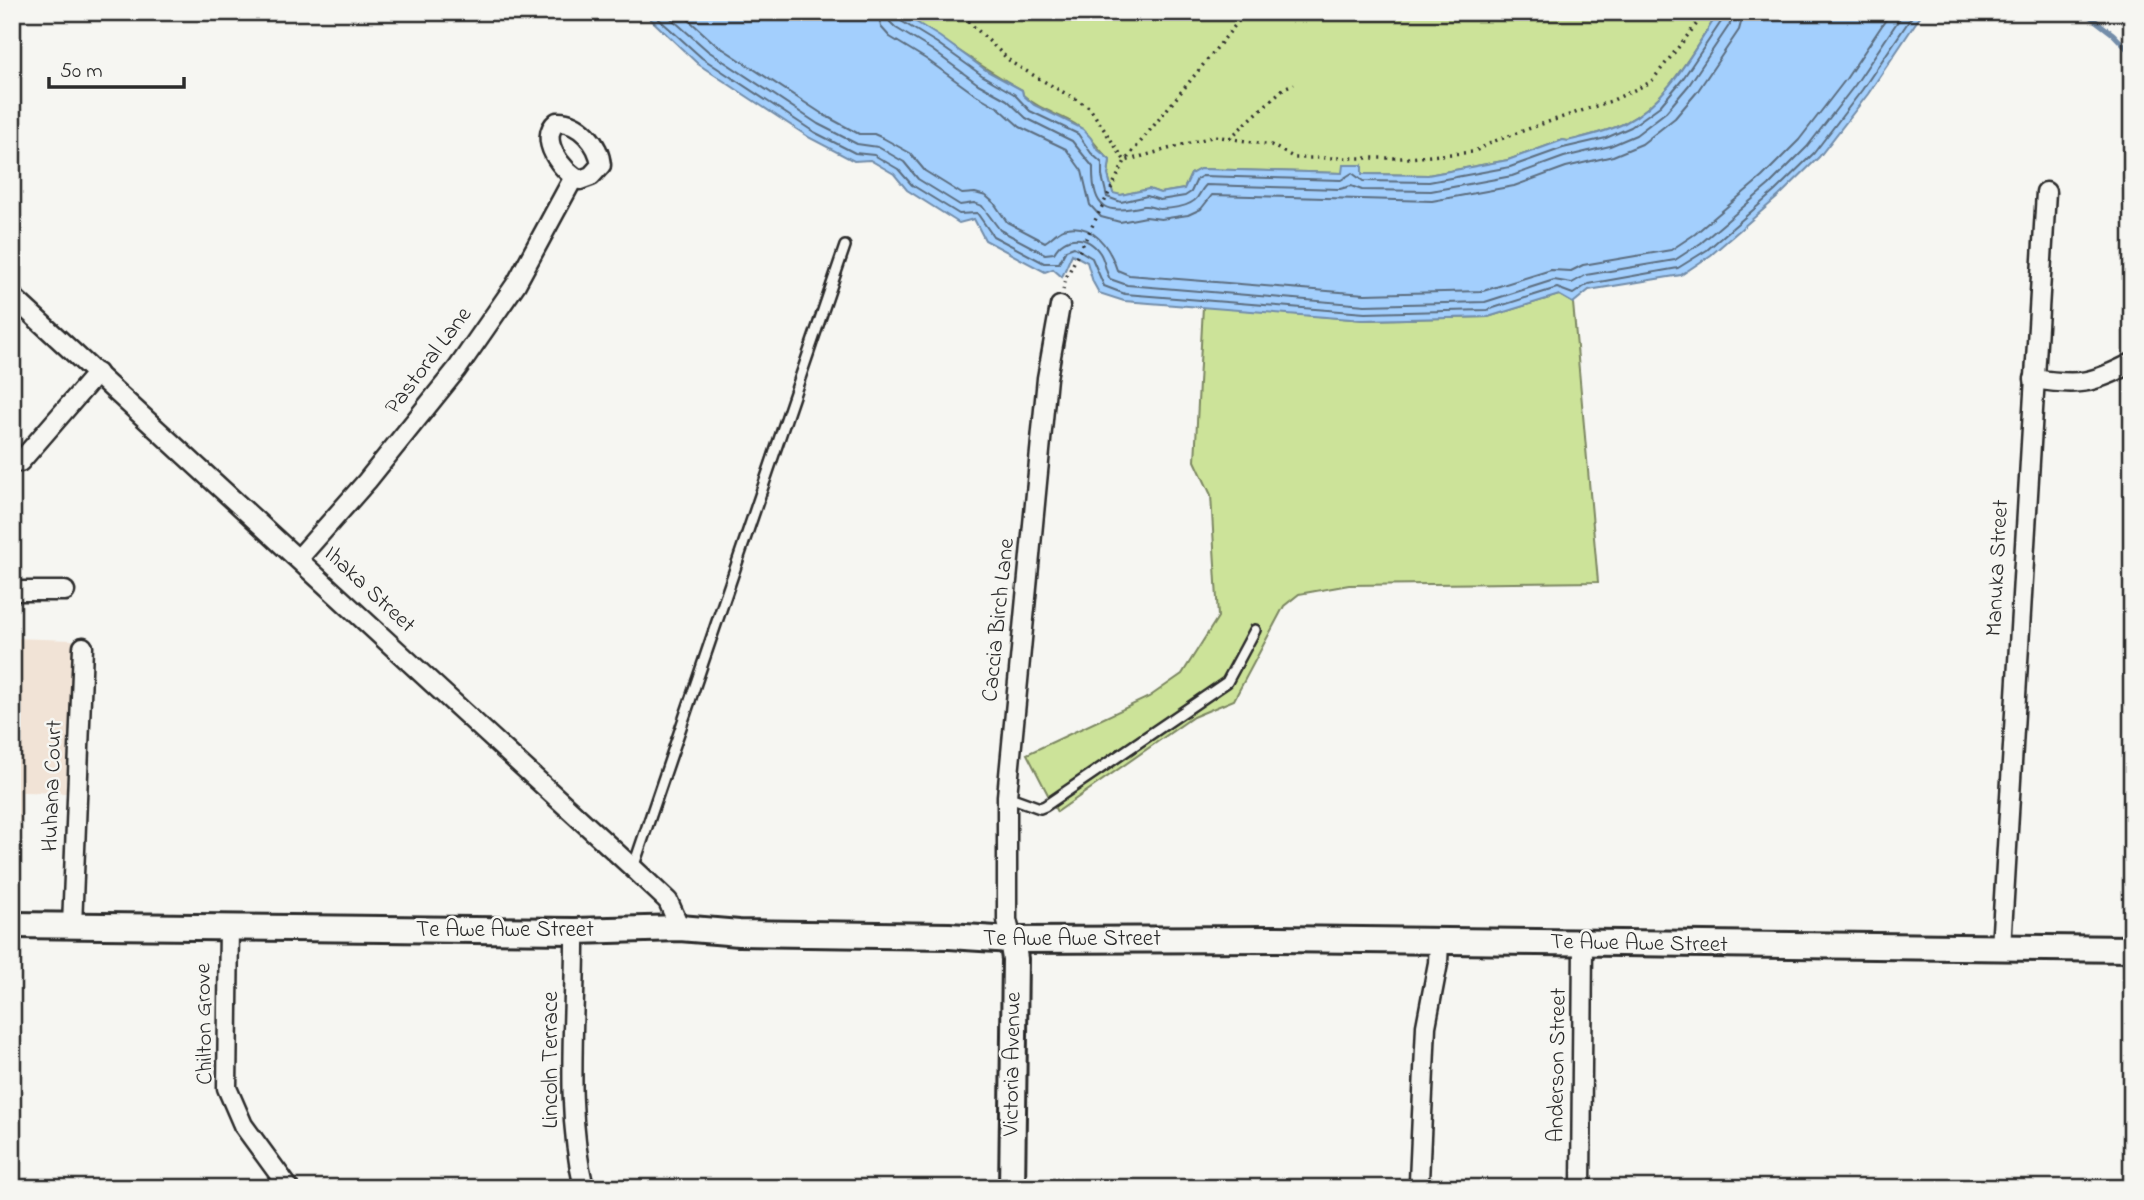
<svg xmlns="http://www.w3.org/2000/svg" width="2144" height="1200" font-family="'Indie Flower',sans-serif">
<style>
.built{fill:#f1e3d6}
.green{fill:#cce399;stroke:#7c8762;stroke-width:2}
.water{fill:#a3cffd;stroke:#738da9;stroke-width:2}
.lines{fill:none;stroke-linecap:round;stroke-linejoin:round}
.shore{stroke:#5b6d7f;stroke-width:2}
.stream{stroke:#738da9;stroke-width:5}
.lane-casing{stroke:#2b2b2b;stroke-width:14}
.street-casing{stroke:#2b2b2b;stroke-width:23}
.secondary-casing{stroke:#2b2b2b;stroke-width:30}
.path{stroke:#2b2b2b;stroke-width:3.5;stroke-dasharray:2 5;stroke-linecap:butt}
.lane{stroke:#f6f6f2;stroke-width:9}
.street{stroke:#f6f6f2;stroke-width:18}
.secondary{stroke:#f6f6f2;stroke-width:24}
.labels{text-anchor:middle;dominant-baseline:central;stroke-width:5;stroke-linejoin:round;paint-order:stroke}
.street-label{font-size:23px;fill:#2b2b2b;stroke:#f6f6f2}
</style>
<rect width="100%" height="100%" fill="#f6f6f2"/>
<filter id="ink" filterUnits="userSpaceOnUse"><feTurbulence type="fractalNoise" baseFrequency=".0143" numOctaves="2"/><feDisplacementMap in="SourceGraphic" scale="14" xChannelSelector="R" yChannelSelector="G"/><feConvolveMatrix kernelMatrix="1 2 1 2 8 2 1 2 1" color-interpolation-filters="sRGB"/></filter>
<g filter="url(#ink)">
<path class="built" d="M12 638 73 640 66 793 22 792 20 904H12Z"/>
<g class="green">
<path d="M900 12H1719C1693 51 1668 101 1625 123 1607 132 1588 136 1568 141L1563 140 1508 160 1428 175 1361 174 1362 165 1342 173 1200 169 1191 174 1184 189 1160 193 1149 189 1121 195 1113 194 1108 175 1110 160C1096 148 1090 133 1075 124 1057 113 1041 111 1023 95L1022 90C980 67 941 38 900 12Z"/>
<path d="M1559 295 1573 303 1598 582 1349 585 1299 594 1284 606 1234 700 1193 717 1057 812 1027 754 1149 697 1182 674 1218 617 1211 495 1195 461 1203 306 1364 320 1488 317Z"/>
</g>
<path class="water" d="M643 12H900L940 37 987 71 1022 90 1023 95 1034 105 1083 129 1091 138 1096 148 1110 160 1108 175 1113 193 1121 195 1149 189 1160 193 1184 189 1191 174 1200 169 1342 173 1343 165H1362V174L1428 175 1508 160 1563 140 1568 141C1588 136 1607 132 1625 123 1668 101 1693 51 1719 12H1923L1868 94 1819 157 1779 196 1711 255 1681 275 1589 290 1573 303 1559 295 1488 317 1364 320 1124 301 1099 293 1093 282 1087 262 1072 254 1062 277 1053 269 1045 272 985 240 974 219 959 223 907 190 894 174 870 160 854 161 810 138 698 64Z"/>
<g class="lines">
<g class="shore">
<path d="M651 12 702 58 814 132 855 153 874 155 898 169 912 185 959 214 977 213 993 236 1044 263H1059L1066 250 1074 247 1092 258 1104 286 1125 294 1365 313 1487 310 1557 288 1573 294 1588 284 1678 268 1707 250 1775 191 1814 153 1862 90 1915 12"/>
<path d="M664 12 708 51 818 124 857 144 878 147 904 162 918 179 960 205 974 203 982 206 1000 230 1045 254 1054 253C1065 234 1087 234 1100 253 1105 261 1105 271 1110 279L1127 285 1365 305 1485 302 1554 280 1572 283 1586 275 1675 260 1701 243 1769 185 1807 147 1855 85 1904 12"/>
<path d="M680 12 714 43 824 115 859 134H874L883 138 910 153 925 171 962 194 975 193 986 196 994 203 1007 222 1045 242C1051 239 1056 232 1063 229 1092 220 1110 248 1117 270L1129 275 1365 294 1483 291 1551 270 1571 271 1583 265 1671 250 1695 234 1762 177 1799 140 1846 79 1891 12"/>
<path d="M878 12 881 27 890 37 926 59 973 93 999 108 1020 127 1066 149 1082 171 1090 205 1101 217 1120 222 1146 217 1161 219 1188 215 1201 209 1212 195 1432 201 1514 186 1566 167 1613 156 1642 144 1675 118 1697 92 1739 30 1744 12"/>
<path d="M889 12 890 22 896 28 932 50 978 84 1007 100 1026 118 1072 141 1093 167C1092 211 1106 214 1144 206 1149 205 1154 209 1160 209 1170 209 1190 207 1197 198 1200 194 1202 189 1206 185L1340 189 1351 186 1362 190 1431 191 1512 176 1564 157 1610 146 1636 135 1666 112 1689 85 1730 24 1733 12"/>
<path d="M897 12 901 21 937 43 983 76 1014 94 1030 111 1078 134 1091 153 1102 163V176L1107 197 1121 202 1147 196 1160 200 1185 196 1191 192 1197 179 1202 176 1341 180 1352 173 1363 181 1429 182 1510 167 1563 148 1606 138 1631 127 1660 106 1682 80 1723 19 1724 12"/>
</g>
<path class="stream" d="M2084 12 2113 34 2132 54"/>
<defs>
<g id="lane">
<path d="M1007 796 1040 808 1045 806 1227 682 1255 630"/>
<path d="M633 868 845 246"/>
</g>
<g id="street">
<path d="M557 122C579 121 599 144 601 165L591 176 580 180C562 172 537 138 557 122Z"/>
<path d="M12 296 633 868 668 901 680 928"/>
<path d="M2034 379C2078 386 2092 384 2132 363"/>
<path d="M20 462 97 373"/>
<path d="M299 558 367 481 457 369 516 284 574 177"/>
<path d="M12 591H65"/>
<path d="M72 926 83 647"/>
<path d="M229 927 227 1088 243 1125 289 1188"/>
<path d="M575 931C576 1016 564 1105 584 1188"/>
<path d="M1012 940 1007 920V796L1047 378 1060 306"/>
<path d="M2001 948 2046 192"/>
<path d="M1419 1181 1426 1026 1438 963 1439 942"/>
<path d="M1581 1188 1583 944"/>
</g>
<g id="secondary">
<path d="M12 925 575 931 680 928 739 933 949 936 1012 940 1277 939 2132 949"/>
<path d="M1012 1188 1015 959 1012 940"/>
</g>
</defs>
<use href="#lane" class="lane-casing"/>
<use href="#street" class="street-casing"/>
<use href="#secondary" class="secondary-casing"/>
<g class="path">
<path d="M949 12 969 22 1012 63 1089 107 1125 161 1215 136 1271 145 1295 158H1409L1473 152 1495 141 1539 125 1611 101 1651 82 1706 12"/>
<path d="M1230 138 1284 88 1294 84"/>
<path d="M1063 290 1067 276 1125 161 1246 12"/>
</g>
<use href="#lane" class="lane"/>
<use href="#street" class="street"/>
<use href="#secondary" class="secondary"/>
</g>
</g>
<g class="labels">
<g class="street-label">
<text transform="translate(429 361) rotate(-53)">Pastoral Lane</text>
<text transform="translate(1998 568) rotate(-87)">Manuka Street</text>
<text transform="translate(369 590) rotate(43)">Ihaka Street</text>
<text transform="translate(999 620) rotate(-84)">Caccia Birch Lane</text>
<text transform="translate(53 786) rotate(-88)">Huhana Court</text>
<text x="505" y="930">Te Awe Awe Street</text>
<text x="1072" y="939">Te Awe Awe Street</text>
<text transform="translate(1639 944) rotate(1)">Te Awe Awe Street</text>
<text transform="translate(205 1024) rotate(-91)">Chilton Grove</text>
<text transform="translate(551 1060) rotate(-90)">Lincoln Terrace</text>
<text transform="translate(1013 1064) rotate(-89)">Victoria Avenue</text>
<text transform="translate(1558 1065) rotate(-89)">Anderson Street</text>
</g>
</g>
<rect width="2144" height="1200" fill="none" stroke="#f6f6f2" stroke-width="42"/>
<rect x="21" y="21" width="2102" height="1158" fill="none" stroke="#2b2b2b" stroke-width="2.5" filter="url(#ink)"/>
<path d="M49 77v10h135v-10" fill="none" stroke="#2b2b2b" stroke-width="3.5"/>
<text x="60" y="77" font-size="21" fill="#2b2b2b" stroke="#f6f6f2" stroke-width="5" paint-order="stroke">50 m</text>
</svg>
